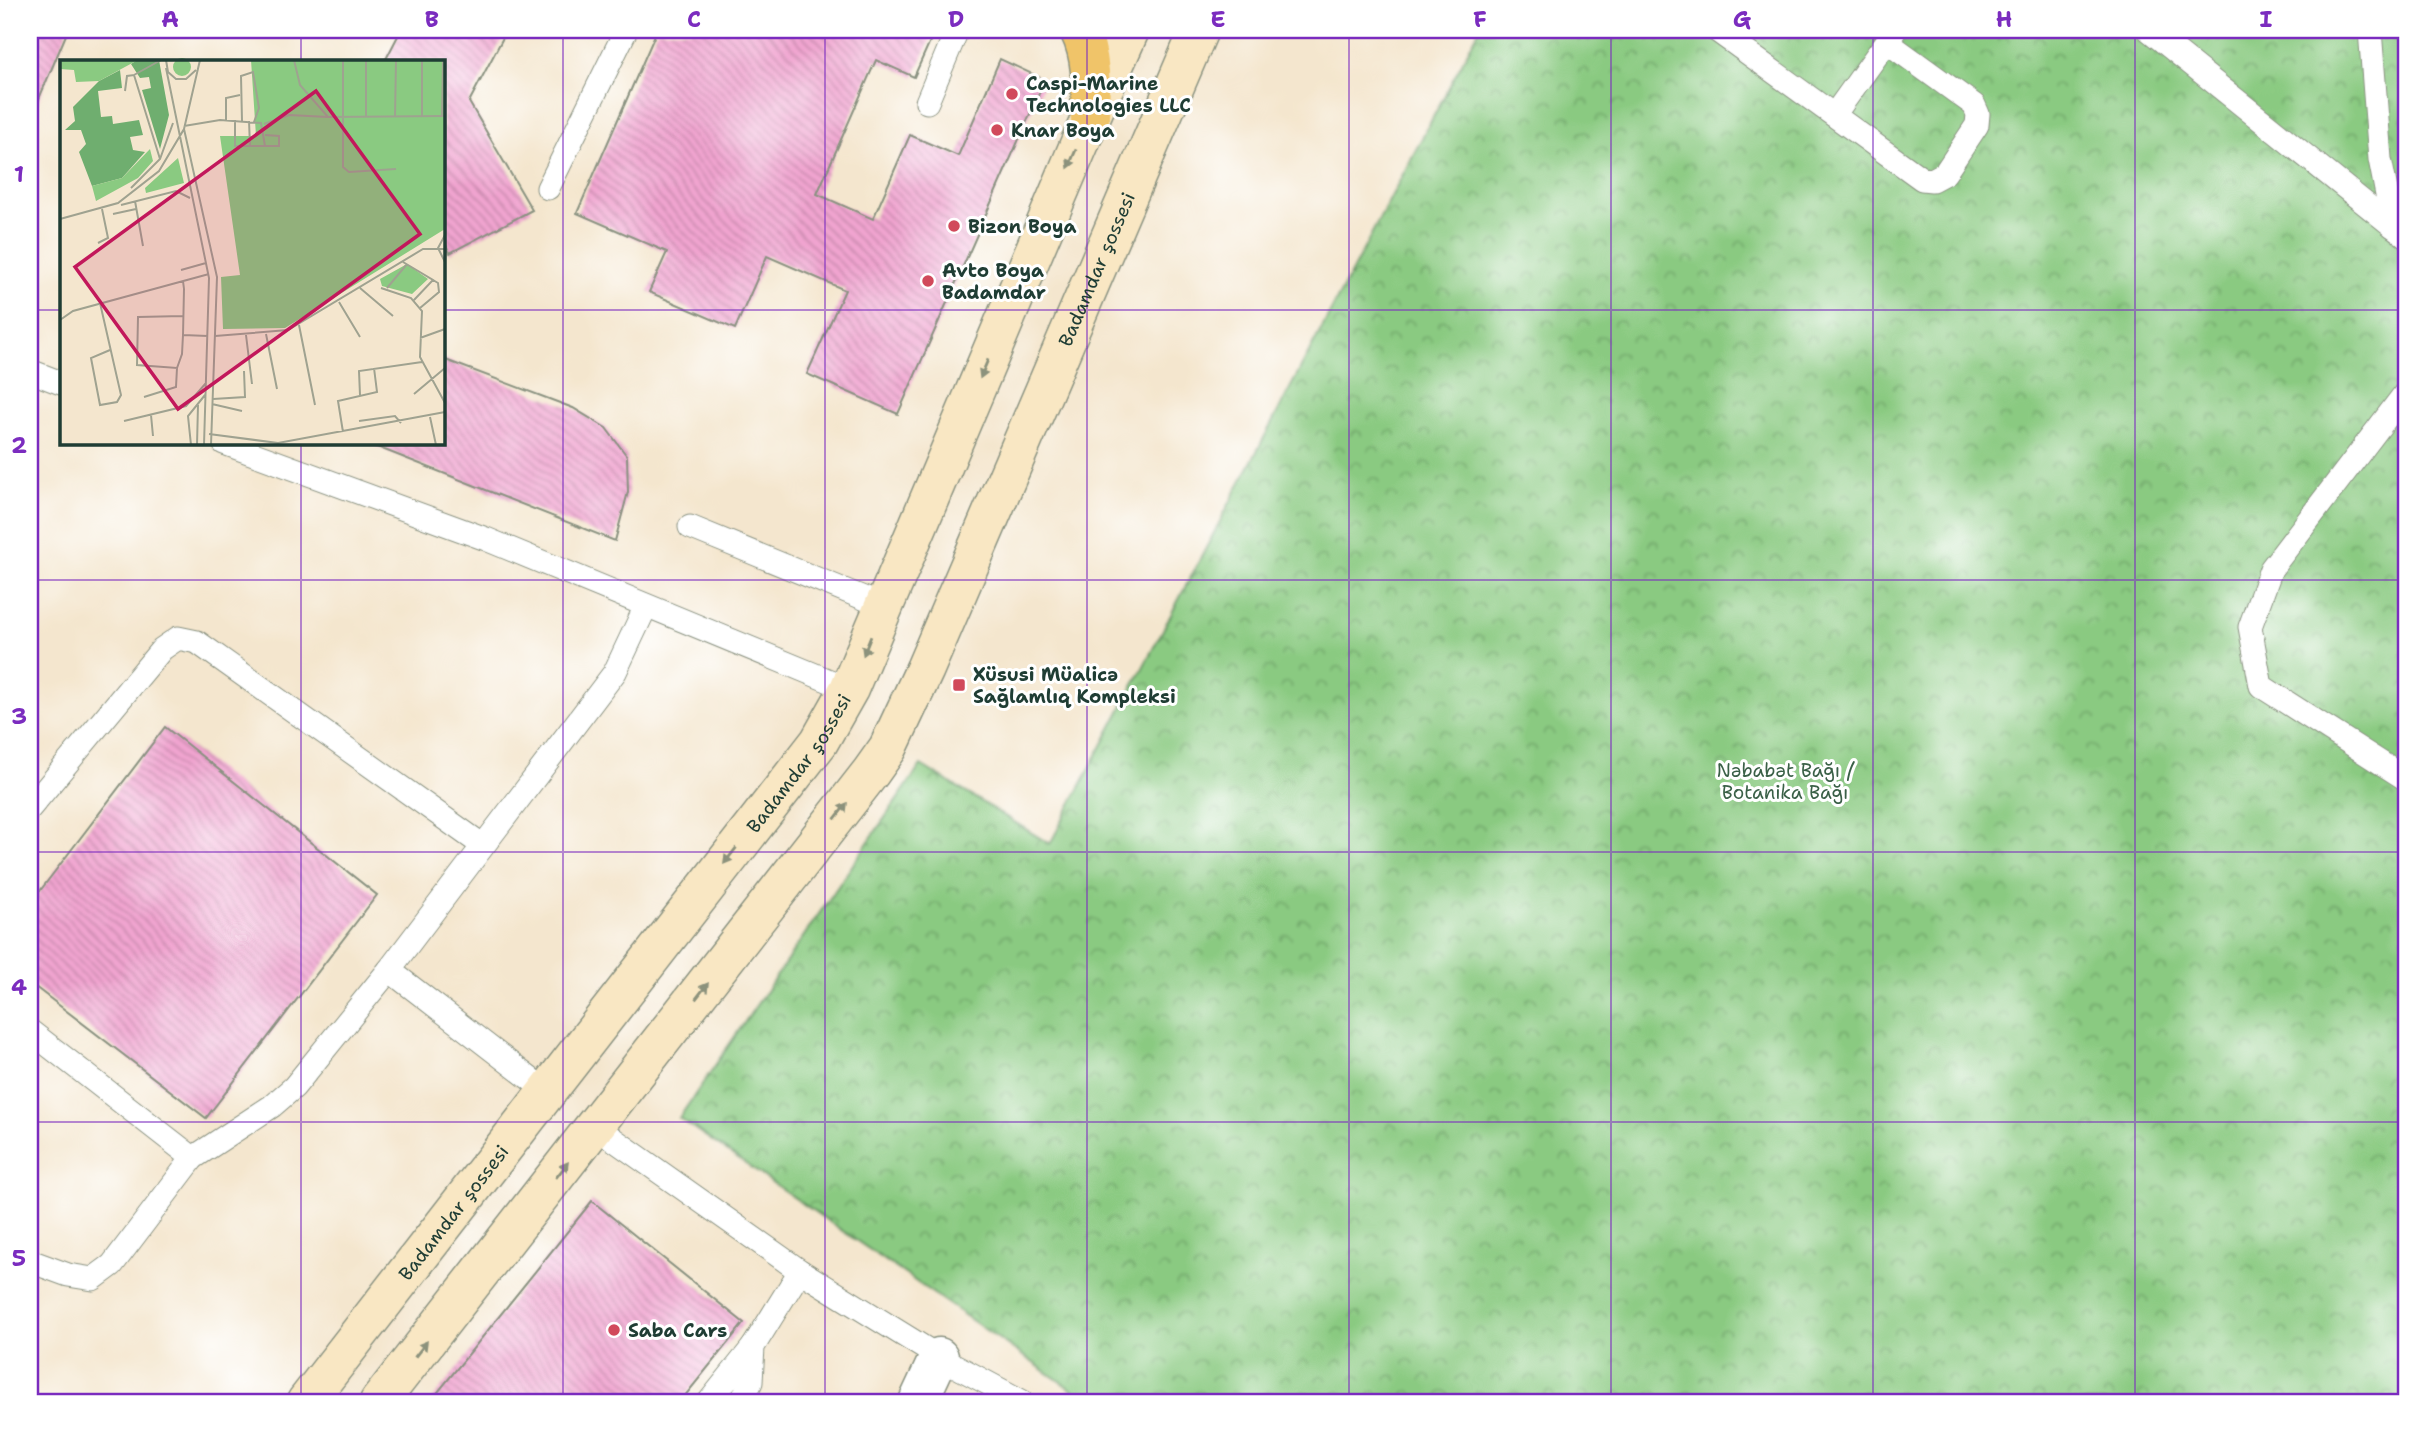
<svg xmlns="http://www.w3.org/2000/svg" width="2436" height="1432" font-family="'Shantell Sans',sans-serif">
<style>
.park{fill:url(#park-crowns);stroke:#54845a;stroke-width:2}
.building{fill:url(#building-back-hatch)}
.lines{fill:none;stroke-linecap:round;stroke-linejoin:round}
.service-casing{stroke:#8a9281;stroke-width:25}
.minor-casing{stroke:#8a9281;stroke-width:41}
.secondary-casing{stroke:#8a9281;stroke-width:41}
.primary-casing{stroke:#8a9281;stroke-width:41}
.service{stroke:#fff;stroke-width:23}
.minor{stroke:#fff;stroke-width:38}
.secondary{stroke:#f9e7c3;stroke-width:38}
.primary{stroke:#f0c469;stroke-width:38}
.oneway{fill:#8c927c}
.grid{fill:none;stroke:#7b2cbf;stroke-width:2;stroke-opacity:0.55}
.poi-dot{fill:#d1495b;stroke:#fff;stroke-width:2.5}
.labels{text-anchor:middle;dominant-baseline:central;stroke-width:6;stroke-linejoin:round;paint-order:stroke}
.poi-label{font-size:19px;font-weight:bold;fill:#1f3d34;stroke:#fff;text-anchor:start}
.street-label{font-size:19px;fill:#1f3d34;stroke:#fff}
.park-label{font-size:19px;fill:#3a6047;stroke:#fff}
.inset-road{fill:none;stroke:#9fa290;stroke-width:2}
.view{fill:#c2185b;fill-opacity:0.15;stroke:#c2185b;stroke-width:3.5}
.inset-edge{fill:none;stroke:#1f3d34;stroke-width:3.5}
.neatline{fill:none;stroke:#7b2cbf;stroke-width:2.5}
.grid-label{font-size:23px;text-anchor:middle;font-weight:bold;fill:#7b2cbf}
</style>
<defs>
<pattern id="park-crowns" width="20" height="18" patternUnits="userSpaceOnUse" patternTransform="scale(1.75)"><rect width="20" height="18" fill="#8aca81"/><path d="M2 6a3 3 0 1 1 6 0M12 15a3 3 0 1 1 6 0" fill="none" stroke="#70a56a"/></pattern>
<pattern id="building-back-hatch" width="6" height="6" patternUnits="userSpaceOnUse" patternTransform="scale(1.75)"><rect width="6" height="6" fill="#f1a4d0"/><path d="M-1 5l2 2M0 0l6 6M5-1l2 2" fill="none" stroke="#c387aa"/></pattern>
</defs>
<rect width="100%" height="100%" fill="#fff"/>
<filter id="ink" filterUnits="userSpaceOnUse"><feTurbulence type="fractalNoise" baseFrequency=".0143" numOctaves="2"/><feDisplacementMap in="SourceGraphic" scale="14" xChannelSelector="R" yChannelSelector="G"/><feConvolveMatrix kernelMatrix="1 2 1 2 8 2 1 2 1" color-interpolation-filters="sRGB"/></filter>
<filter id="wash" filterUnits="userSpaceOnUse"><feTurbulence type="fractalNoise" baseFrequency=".00686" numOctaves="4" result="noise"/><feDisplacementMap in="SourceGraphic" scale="28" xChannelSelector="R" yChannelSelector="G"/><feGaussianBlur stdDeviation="1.57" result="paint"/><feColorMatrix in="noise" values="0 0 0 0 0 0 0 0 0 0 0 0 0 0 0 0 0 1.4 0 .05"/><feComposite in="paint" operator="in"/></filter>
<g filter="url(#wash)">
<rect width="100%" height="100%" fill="#f4e6ce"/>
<path class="park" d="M1479 30H2406V1402H1090L679 1118 921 765 1050 844Z"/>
<g id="blocks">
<g class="building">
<path d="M30 30H68L30 120Z"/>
<path d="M401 30H507L469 102 532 210 450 253 443 239V61H385Z"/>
<path d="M657 30H935L914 77 876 60 817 194 873 219 910 135 958 156 1000 59 1045 80 898 414 807 374 845 290 767 256 735 329 649 292 667 252 577 213Z"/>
<path d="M443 359 573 408 606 428 627 456 628 492 615 541 367 443H443Z"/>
<path d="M165 727 377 895 206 1118 30 983V904Z"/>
<path d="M592 1201 744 1323 680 1402H430Z"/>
</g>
</g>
</g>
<g filter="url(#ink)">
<use href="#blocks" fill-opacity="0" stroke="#8a9281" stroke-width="2"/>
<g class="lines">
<defs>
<g id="service">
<path d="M1716 30 1922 179 1932 180 1945 173 1977 125 1978 114 1974 105 1887 42"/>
<path d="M2149 30 2393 226"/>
<path d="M2370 30 2380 159 2393 226 2406 236"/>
<path d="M927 102 957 30"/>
<path d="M1834 115 1895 30"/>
<path d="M548 188 626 30"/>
<path d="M30 371 61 383"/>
<path d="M2406 392 2271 569 2250 627 2261 686 2406 779"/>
<path d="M224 443 486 539 849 689"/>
<path d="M690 527 883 606"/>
<path d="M30 808 162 649 178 638 197 642 482 845"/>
<path d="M389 970 546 1091"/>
<path d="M30 1031 193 1158 272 1106 294 1087 389 970 615 672 646 606"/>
<path d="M596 1127 800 1271 939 1357 1023 1402"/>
<path d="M30 1261 68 1275 93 1279 112 1265 193 1158"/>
<path d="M709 1402 753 1347"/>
<path d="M741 1402 751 1382 753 1347 800 1271"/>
</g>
<path id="minor" d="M918 1402 939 1357"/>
<g id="secondary">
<path id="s1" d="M306 1402 819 742 849 689 1090 119 1130 30"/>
<path id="s2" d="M379 1402 871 772 888 748 925 669 1199 30"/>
</g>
<path id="primary" d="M1079 30C1093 58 1091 88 1090 119"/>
</defs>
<use href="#service" class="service-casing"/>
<use href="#minor" class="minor-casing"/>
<use href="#secondary" class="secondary-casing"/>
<use href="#primary" class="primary-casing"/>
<use href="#service" class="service"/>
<use href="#minor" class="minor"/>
<use href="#secondary" class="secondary"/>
<use href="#primary" class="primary"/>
</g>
<defs><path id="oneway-solid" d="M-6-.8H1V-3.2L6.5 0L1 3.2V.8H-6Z" transform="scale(1.75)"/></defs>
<g class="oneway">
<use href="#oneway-solid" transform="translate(1072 159) rotate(113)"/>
<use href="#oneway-solid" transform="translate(984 369) rotate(113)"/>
<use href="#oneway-solid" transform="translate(867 646) rotate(112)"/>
<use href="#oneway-solid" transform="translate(841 811) rotate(-52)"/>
<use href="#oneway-solid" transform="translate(730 856) rotate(128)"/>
<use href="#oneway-solid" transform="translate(702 991) rotate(-52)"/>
<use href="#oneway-solid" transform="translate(562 1170) rotate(-52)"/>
<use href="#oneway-solid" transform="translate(421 1349) rotate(-52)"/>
</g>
</g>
<path class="grid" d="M301 30V61M563 30V1402M825 30V1402M1087 30V1402M1349 30V1402M1611 30V1402M1873 30V1402M2135 30V1402M30 310H61M443 310H2406M301 443V1402M30 580H2406M30 852H2406M30 1122H2406"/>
<g class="poi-dot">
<circle cx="1012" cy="94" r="7"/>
<circle cx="997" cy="130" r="7"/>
<circle cx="954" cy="226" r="7"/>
<circle cx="928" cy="281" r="7"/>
<rect x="952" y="678" width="14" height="14" rx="3.5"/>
<circle cx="614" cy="1330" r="7"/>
</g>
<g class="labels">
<g class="poi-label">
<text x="1026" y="83">Caspi-Marine<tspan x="1026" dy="22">Technologies LLC</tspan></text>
<text x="1011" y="130">Knar Boya</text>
<text x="968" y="226">Bizon Boya</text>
<text x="942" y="270">Avto Boya<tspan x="942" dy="22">Badamdar</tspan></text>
<text x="973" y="674">Xüsusi Müalicə<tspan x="973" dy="22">Sağlamlıq Kompleksi</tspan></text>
<text x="628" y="1330">Saba Cars</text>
</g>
<g class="street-label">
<text stroke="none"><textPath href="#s2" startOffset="1351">Badamdar şossesi</textPath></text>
<text stroke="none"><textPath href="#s1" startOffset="807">Badamdar şossesi</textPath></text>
<text stroke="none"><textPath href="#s1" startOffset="240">Badamdar şossesi</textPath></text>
</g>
<g class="park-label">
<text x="1785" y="770">Nəbabət Bağı /<tspan x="1785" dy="22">Botanika Bağı</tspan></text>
</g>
</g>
<g transform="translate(60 60)">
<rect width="385" height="385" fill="#f4e6ce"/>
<path d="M113 7a9 9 0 1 1 18 0a9 9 0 1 1-18 0ZM118 98 124 123 86 133 85 128Z" fill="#8aca81"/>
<path d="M77 0H99L109 55 100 89 82 30 91 28 89 17 80 18 71 4ZM60 10 62 28 38 31 41 57 52 56 53 64 79 60 83 75 70 77 73 90 85 92 62 118 32 126 19 92 26 84 21 70H5L15 61 13 47 39 21Z" fill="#6fae6f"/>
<path d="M0 0H76V1L39 21 16 22 14 10 0 9Z" fill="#8aca81"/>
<path d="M191 0H385V169L225 268 163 269 161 217 180 215 160 76H196ZM90 89 93 101 78 118 36 141 32 126 62 118ZM347 204 368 219 352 234 322 226 320 219Z" fill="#8aca81"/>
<path class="inset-road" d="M106 0 108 12 116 19H126L136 10M234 0 240 25 268 57 385 56M283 0V107L289 112 336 109M106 8 149 218 144 385M74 15 101 0M65 31 67 16 74 15 100 99M362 56V0M382 56 383 0M335 57 336 0M306 58V0M166 60V38L180 35M175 60V86H219V76L205 75M182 61 181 16 193 12 199 48 194 62M189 61 190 86M204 64 229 55 268 57M124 66 160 60 201 63 205 86M124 69 157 217 151 385M71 128 100 99 113 63M75 141 83 186M61 145 116 131 130 138M53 154 76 149M0 159 58 143 99 111 124 69 140 0M385 175 378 188 385 202M38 183 48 178 42 149M343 202 373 220 354 240M121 210 146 203M123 221 124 229 123 275 122 294 117 308 77 305 78 257 123 256M300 228 333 256M321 228 351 238 362 251 360 297 385 343M327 228 347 204M279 242 300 277M40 243 61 335 57 342 40 345 31 298 50 290M360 248 379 232 378 223 373 220M0 260 13 251 149 214M239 265 255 345M206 274 217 329M123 275 148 276M186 275 192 324M155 276 228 270 363 189H385M360 278 385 269M354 334 385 308M300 335 299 311 362 302M84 337 116 327 117 308M153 339 185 337 184 311M152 344 182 351M91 355 93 376M370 357 376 385M64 361 126 346 146 323M299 361 335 356 341 363M283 372 278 341 317 332 314 308M149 374 218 383 385 352M131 385 128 356 145 335M137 385 138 345"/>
<path class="view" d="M256 31 360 174 118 349 15 207Z"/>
<rect width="385" height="385" class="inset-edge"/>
</g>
<rect width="2436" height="1432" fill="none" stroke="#fff" stroke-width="77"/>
<rect x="38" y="38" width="2360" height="1356" class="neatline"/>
<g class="grid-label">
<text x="170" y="27">A</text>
<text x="432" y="27">B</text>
<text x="694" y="27">C</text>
<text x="956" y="27">D</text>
<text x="1218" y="27">E</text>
<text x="1480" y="27">F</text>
<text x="1742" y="27">G</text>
<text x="2004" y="27">H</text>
<text x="2266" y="27">I</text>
<text x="19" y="182">1</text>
<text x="19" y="453">2</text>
<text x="19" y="724">3</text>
<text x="19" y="995">4</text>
<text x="19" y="1266">5</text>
</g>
</svg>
